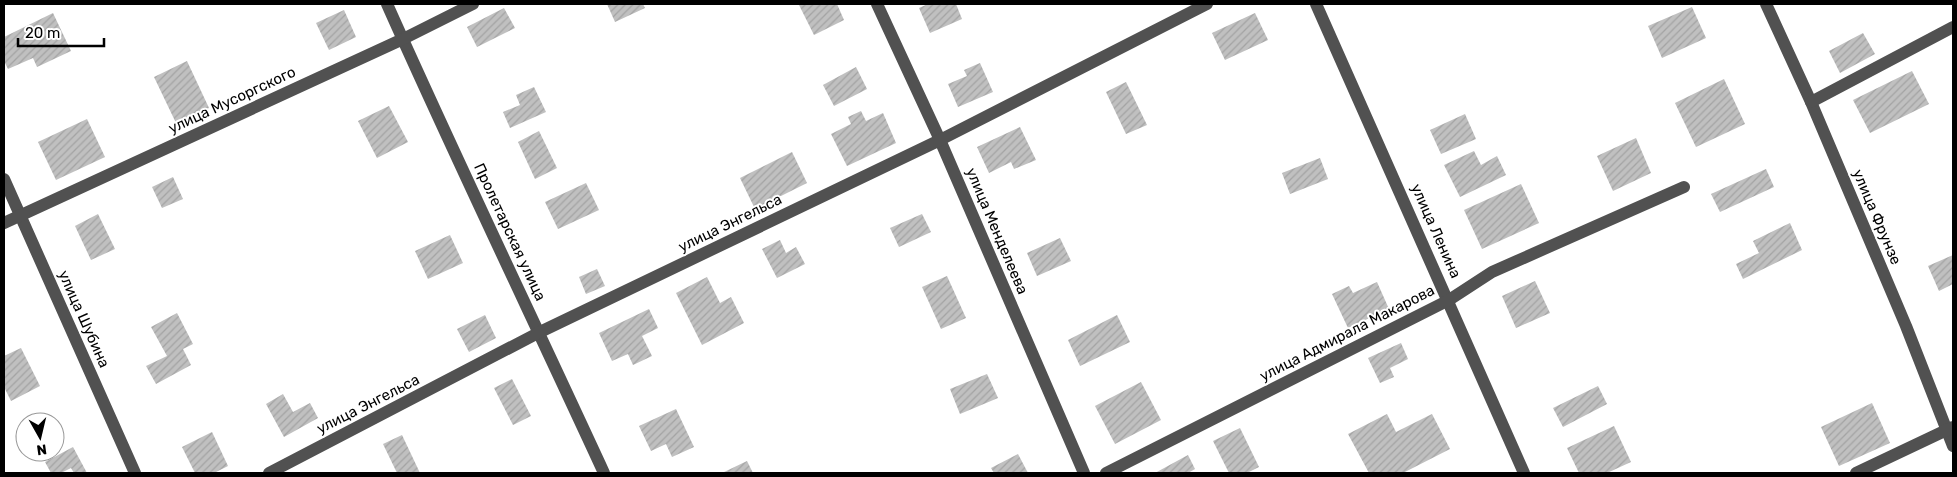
<svg xmlns="http://www.w3.org/2000/svg" width="1957" height="477" font-family="Rubik,sans-serif">
<style>
.building{fill:url(#building-hatch)}
.lines{fill:none;stroke-linecap:round;stroke-linejoin:round}
.minor{stroke:#515151;stroke-width:12}
.labels{text-anchor:middle;dominant-baseline:central;stroke-width:4;stroke-linejoin:round;paint-order:stroke}
.street-label{font-size:15px;fill:#000;stroke:#fff}
</style>
<defs>
<pattern id="building-hatch" width="6" height="6" patternUnits="userSpaceOnUse" patternTransform="scale(1.25)"><rect width="6" height="6" fill="#c0c0c0"/><path d="M-1 1l2-2M0 6l6-6M5 7l2-2" fill="none" stroke="#a3a3a3"/></pattern>
</defs>
<rect width="100%" height="100%" fill="#fff"/>
<g class="building">
<path d="M607 4H643L645 8 615 22Z"/>
<path d="M801 4H837L844 20 814 35 799 5Z"/>
<path d="M928 4H956L962 19 930 33 919 8Z"/>
<path d="M1692 7 1706 38 1662 58 1648 26Z"/>
<path d="M504 8 515 28 477 47 467 27Z"/>
<path d="M344 10 356 37 329 50 316 23Z"/>
<path d="M53 13 71 51 37 67 33 58 8 69 4 61V37Z"/>
<path d="M1255 13 1268 40 1225 60 1212 33Z"/>
<path d="M1863 33 1875 54 1840 73 1829 51Z"/>
<path d="M187 61 209 108 176 123 154 77Z"/>
<path d="M980 63 993 92 958 107 948 84 967 76 964 70Z"/>
<path d="M856 67 867 89 834 106 823 85Z"/>
<path d="M1912 71 1929 104 1870 133 1853 100Z"/>
<path d="M1724 79 1745 124 1696 147 1675 103Z"/>
<path d="M1126 82 1147 125 1126 134 1106 92Z"/>
<path d="M534 87 546 112 510 128 503 112 520 105 516 95Z"/>
<path d="M389 106 408 142 377 158 358 121Z"/>
<path d="M861 111 866 121 883 113 896 143 847 166 831 134 851 124 848 117Z"/>
<path d="M1465 114 1476 139 1441 154 1430 130Z"/>
<path d="M87 119 105 157 56 180 38 142Z"/>
<path d="M1020 127 1036 160 1014 169 1011 162 989 173 977 147Z"/>
<path d="M539 131 557 168 535 179 518 142Z"/>
<path d="M1636 138 1651 173 1613 191 1597 156Z"/>
<path d="M1474 151 1481 165 1497 156 1506 175 1460 197 1444 165Z"/>
<path d="M792 152 807 183 755 209 740 178Z"/>
<path d="M1320 158 1328 179 1290 194 1282 173Z"/>
<path d="M1766 169 1774 187 1720 212 1711 194Z"/>
<path d="M173 177 183 199 162 208 152 187Z"/>
<path d="M586 183 599 210 558 229 545 202Z"/>
<path d="M1521 184 1539 223 1482 249 1464 210Z"/>
<path d="M98 214 115 249 91 260 75 226Z"/>
<path d="M922 214 931 232 899 247 890 228Z"/>
<path d="M1790 223 1802 250 1743 279 1736 264 1759 253 1753 241Z"/>
<path d="M450 235 463 263 428 279 415 251Z"/>
<path d="M1060 238 1071 261 1037 276 1027 253Z"/>
<path d="M780 240 786 253 796 247 805 264 777 278 762 249Z"/>
<path d="M1953 255V284L1939 291 1928 266Z"/>
<path d="M597 269 605 286 586 294 579 277Z"/>
<path d="M947 276 966 318 941 329 922 287Z"/>
<path d="M707 277 720 303 731 297 744 323 702 345 676 293Z"/>
<path d="M1535 281 1550 313 1516 328 1502 296Z"/>
<path d="M1377 282 1389 309 1348 328 1332 294 1349 286 1353 293Z"/>
<path d="M649 309 658 328 642 336 652 356 633 365 628 354 612 361 599 333Z"/>
<path d="M177 313 193 344 183 349 191 365 156 384 146 366 167 356 151 327Z"/>
<path d="M485 315 496 338 469 352 457 329Z"/>
<path d="M1117 315 1130 342 1080 366 1068 340Z"/>
<path d="M1401 343 1408 359 1390 368 1394 377 1380 383 1368 358Z"/>
<path d="M21 348 40 386 11 401 4 387V356Z"/>
<path d="M987 374 998 398 960 414 950 389Z"/>
<path d="M512 379 531 416 513 425 494 388Z"/>
<path d="M1141 382 1161 420 1115 444 1095 406Z"/>
<path d="M1598 386 1607 404 1563 427 1553 408Z"/>
<path d="M283 394 293 412 310 403 318 418 284 437 266 404Z"/>
<path d="M1872 403 1890 443 1839 466 1821 427Z"/>
<path d="M676 409 694 447 672 457 666 444 651 451 639 426Z"/>
<path d="M1387 414 1396 432 1432 414 1450 449 1403 473H1369L1348 434Z"/>
<path d="M1614 426 1631 462 1607 473H1579L1567 448Z"/>
<path d="M1240 428 1259 467 1247 473H1229L1213 441Z"/>
<path d="M212 432 228 466 214 473H195L182 447Z"/>
<path d="M402 435 420 473H397L383 444Z"/>
<path d="M73 447 87 473H74L71 468 61 473H51L45 462Z"/>
<path d="M1018 454 1028 473H994L991 468Z"/>
<path d="M1188 455 1195 469 1188 473H1155Z"/>
<path d="M747 461 753 473H722Z"/>
</g>
<g class="lines">
<g class="minor">
<path d="M387 4C457 161 532 317 604 473"/>
<path d="M877 4 940 140 1084 473"/>
<path d="M1316 4 1524 473"/>
<path d="M1766 4 1811 102 1906 326 1953 446"/>
<path d="M1811 102 1953 27"/>
<path d="M4 179 135 473"/>
<path d="M4 223 403 39 473 4"/>
<path d="M269 473 540 332 940 140 1207 4"/>
<path d="M1106 473 1449 300 1492 272 1684 187"/>
<path d="M1856 473 1953 427"/>
</g>
</g>
<g class="labels">
<g class="street-label">
<text transform="translate(232 100) rotate(-25)">улица Мусоргского</text>
<text transform="translate(1877 217) rotate(67)">улица Фрунзе</text>
<text transform="translate(730 223) rotate(-26)">улица Энгельса</text>
<text transform="translate(997 231) rotate(67)">улица Менделеева</text>
<text transform="translate(1436 231) rotate(66)">улица Ленина</text>
<text transform="translate(510 232) rotate(65)">Пролетарская улица</text>
<text transform="translate(84 319) rotate(66)">улица Шубина</text>
<text transform="translate(1347 333) rotate(-27)">улица Адмирала Макарова</text>
<text transform="translate(368 404) rotate(-27)">улица Энгельса</text>
</g>
</g>
<rect width="1957" height="477" fill="none" stroke="#000000" stroke-width="10"/>
<g transform="translate(40 437) rotate(172)"><circle r="24" fill="#ffffff" stroke="#999999"/>
<path d="M0-4L9 19L0 12L-9 19Z" fill="#000000"/>
<text y="-8" font-size="14" font-weight="bold" text-anchor="middle" fill="#000000">N</text>
</g>
<path d="M18 38v8h86v-8" fill="none" stroke="#000000" stroke-width="2.5"/>
<text x="25" y="38" font-size="15" fill="#000000" stroke="#ffffff" stroke-width="4" paint-order="stroke">20 m</text>
</svg>
